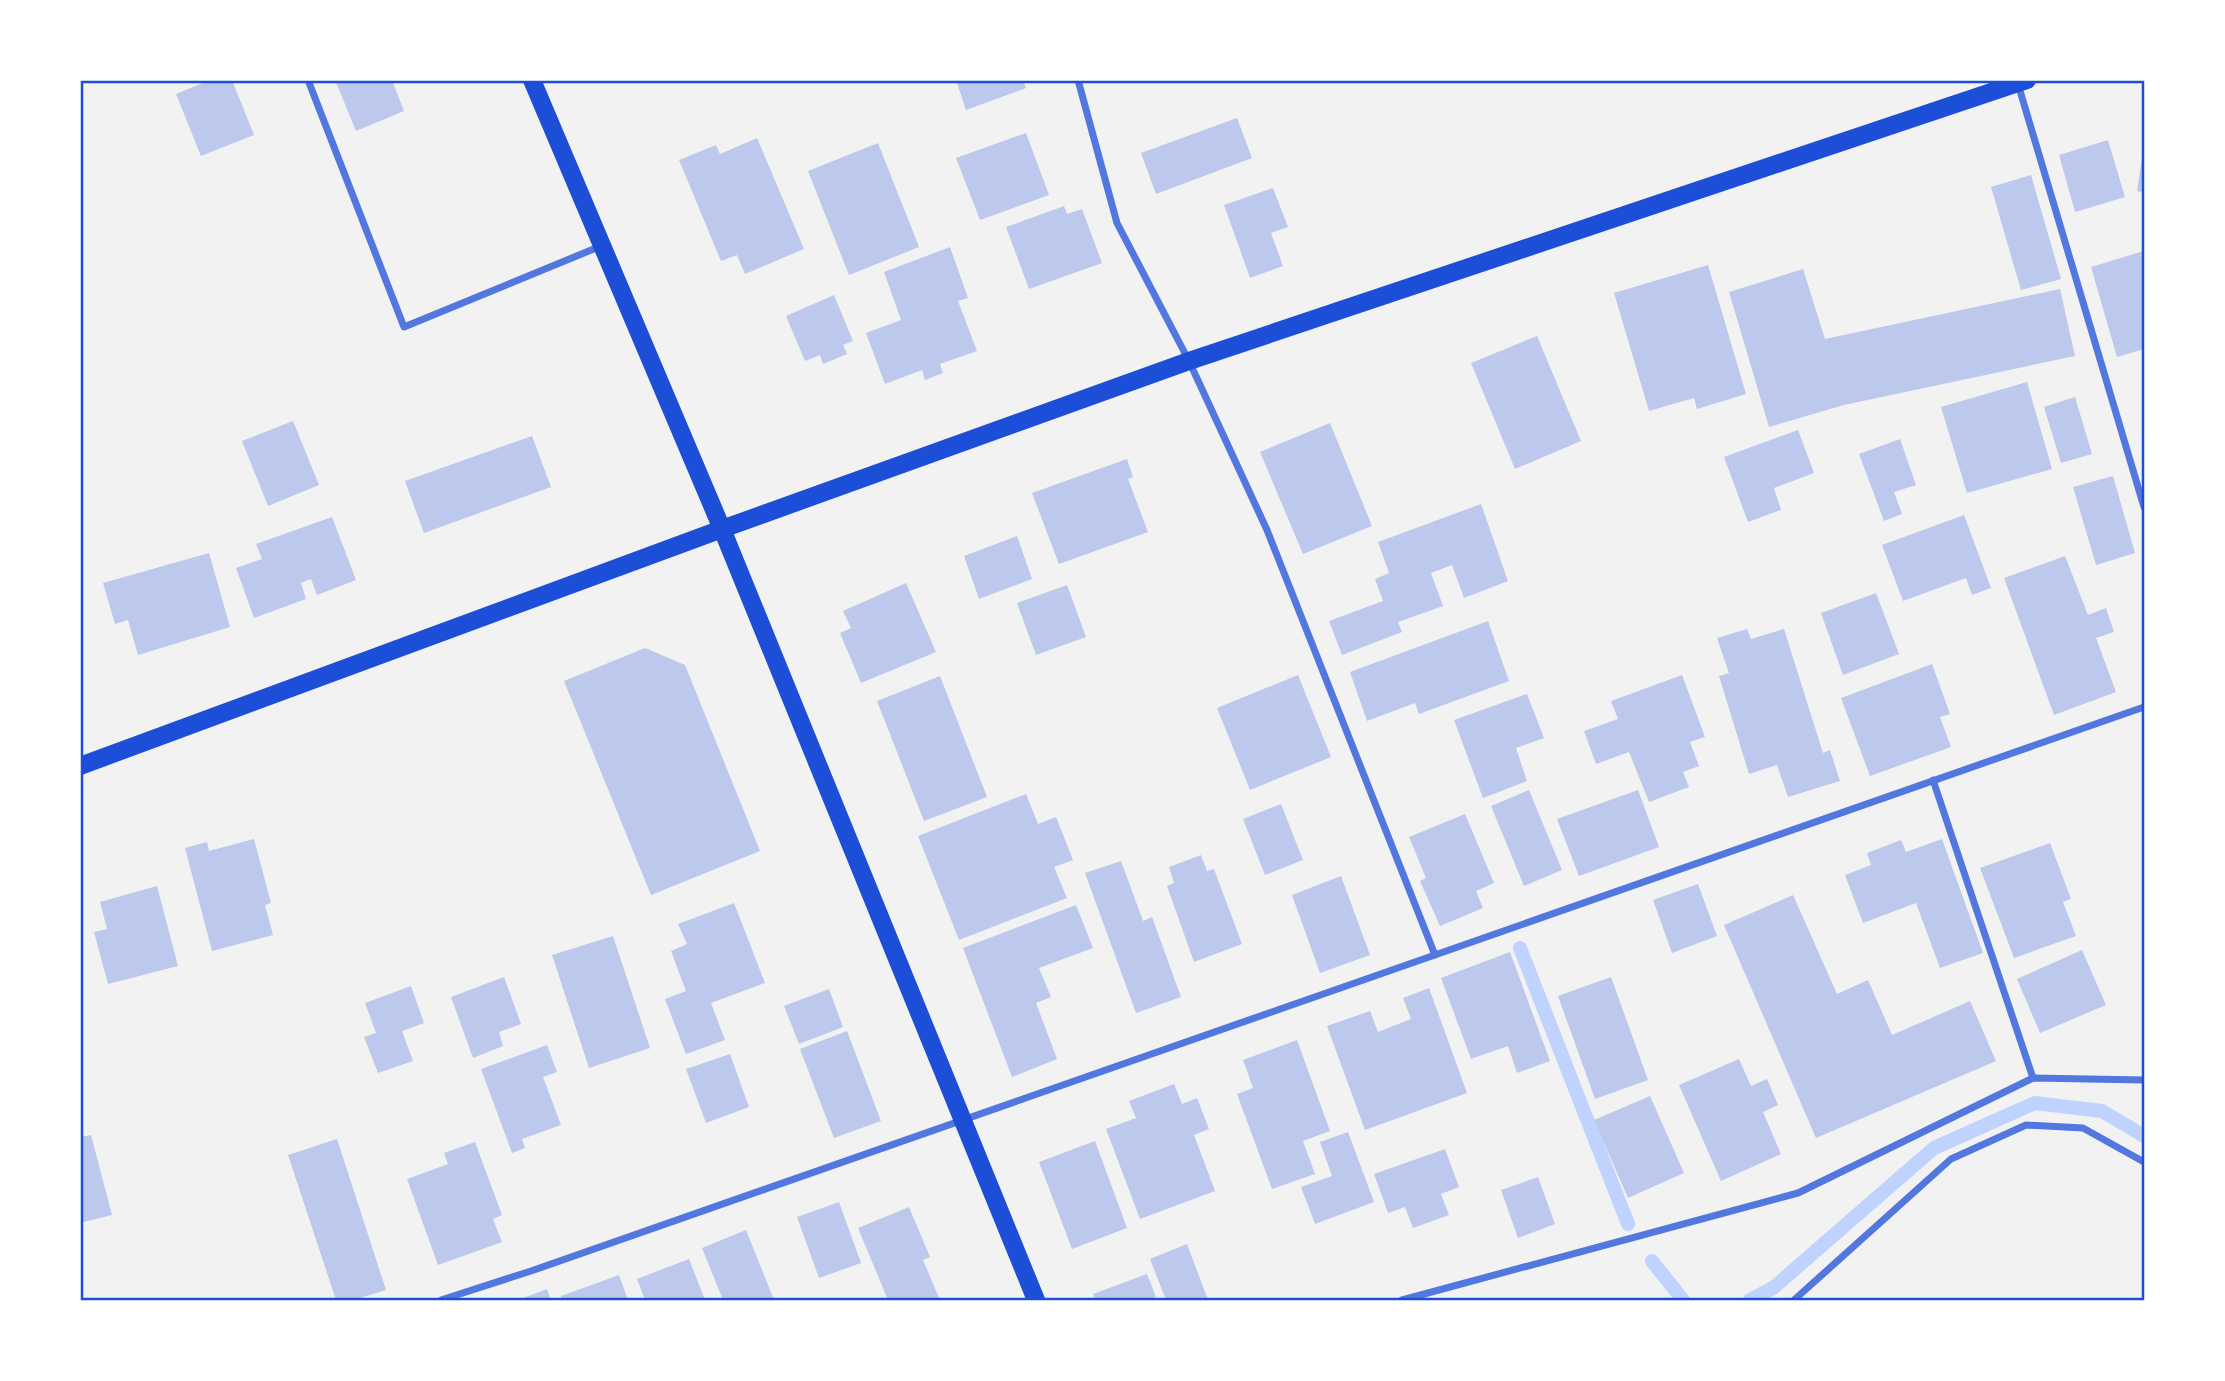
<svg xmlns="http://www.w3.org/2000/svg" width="2225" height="1381" font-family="Bitter,serif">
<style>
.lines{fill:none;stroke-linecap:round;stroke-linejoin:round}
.stream{stroke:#bfd3fe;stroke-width:14}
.building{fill:#bdc9ec}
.minor{stroke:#5277de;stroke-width:7}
.primary{stroke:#1d4ed8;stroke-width:18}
.neatline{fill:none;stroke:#1d4ed8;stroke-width:2.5}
</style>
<rect width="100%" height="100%" fill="#f2f2f2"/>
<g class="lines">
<g class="stream">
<path d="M1520 948 1628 1224"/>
<path d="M1652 1261 1683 1300"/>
<path d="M1750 1300 1773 1288 1934 1148 2035 1103 2102 1111 2144 1136"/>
</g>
</g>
<g class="building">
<path d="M210 80H232L254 135 201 156 176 94Z"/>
<path d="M335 80H392L404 111 356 131Z"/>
<path d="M956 80H1023L1026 88 966 110Z"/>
<path d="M1237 118 1252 158 1156 194 1141 153Z"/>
<path d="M1026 133 1049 195 980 220 956 158Z"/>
<path d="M757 138 804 249 745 274 737 255 721 261 679 160 716 145 720 154Z"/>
<path d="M2108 140 2125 197 2075 212 2059 155Z"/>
<path d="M878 143 919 247 849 275 808 171Z"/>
<path d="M2143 151H2144V193L2137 191Z"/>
<path d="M2031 175 2061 279 2021 290 1991 187Z"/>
<path d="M1273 188 1288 227 1271 233 1283 266 1250 278 1224 205Z"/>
<path d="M1064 206 1067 214 1082 209 1102 263 1029 289 1006 227Z"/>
<path d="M950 247 968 298 958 301 977 351 940 364 943 373 925 380 922 370 885 384 866 333 901 320 884 272Z"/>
<path d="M2144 251V349L2117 357 2091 267Z"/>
<path d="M1708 265 1746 394 1697 409 1694 398 1649 411 1614 293Z"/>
<path d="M1803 269 1825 339 2060 289 2075 356 1844 405 1769 427 1729 292Z"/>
<path d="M834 295 853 341 843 345 847 354 823 364 820 355 805 361 786 316Z"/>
<path d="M1537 336 1581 441 1515 469 1471 363Z"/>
<path d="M2027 382 2052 469 1967 493 1941 407Z"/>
<path d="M2075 397 2092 454 2061 463 2044 407Z"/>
<path d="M293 421 319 485 268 506 242 441Z"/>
<path d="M1330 423 1372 526 1303 554 1260 452Z"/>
<path d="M1798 430 1814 473 1774 488 1781 510 1748 522 1724 457Z"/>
<path d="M532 436 551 487 424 533 405 481Z"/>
<path d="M1900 439 1916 485 1894 492 1902 514 1884 521 1859 454Z"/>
<path d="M1127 459 1133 477 1128 479 1148 532 1059 564 1032 493Z"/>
<path d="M2113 476 2135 553 2096 565 2073 487Z"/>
<path d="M1481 504 1508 581 1464 598 1452 565 1431 573 1443 606 1398 622 1402 632 1342 655 1329 621 1383 601 1375 579 1389 573 1378 542Z"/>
<path d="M1964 515 1991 588 1972 595 1966 578 1903 601 1882 545Z"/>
<path d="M332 517 356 580 317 595 311 579 301 583 306 599 254 618 236 568 262 559 256 544Z"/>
<path d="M1017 536 1032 579 979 599 964 556Z"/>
<path d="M209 553 230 627 138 655 128 620 115 624 103 583Z"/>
<path d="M2065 556 2088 615 2106 608 2114 632 2096 638 2116 692 2054 715 2004 578Z"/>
<path d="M906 583 936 652 861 683 840 633 851 628 843 611Z"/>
<path d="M1067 585 1086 637 1036 655 1017 603Z"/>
<path d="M1876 593 1899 654 1843 675 1821 613Z"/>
<path d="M1488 621 1509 681 1419 714 1415 703 1367 721 1350 672Z"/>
<path d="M1747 629 1751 639 1784 629 1823 753 1830 750 1840 781 1788 797 1777 765 1749 774 1719 676 1729 673 1717 638Z"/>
<path d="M645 648 685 665 760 851 651 895 564 681Z"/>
<path d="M1932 664 1950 714 1940 717 1951 747 1870 776 1841 698Z"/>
<path d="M1298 675 1331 757 1250 790 1217 708Z"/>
<path d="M1682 675 1705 737 1690 742 1699 766 1683 772 1689 787 1649 802 1629 752 1596 764 1584 731 1618 719 1611 701Z"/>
<path d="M940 676 987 797 924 821 877 701Z"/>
<path d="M1527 694 1544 738 1516 748 1527 781 1483 798 1454 720Z"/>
<path d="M1529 790 1562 870 1524 886 1491 806Z"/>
<path d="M1638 790 1659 847 1579 876 1557 819Z"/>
<path d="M1026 794 1038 824 1056 817 1073 860 1054 867 1067 898 959 940 918 836Z"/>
<path d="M1281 804 1303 860 1265 875 1243 819Z"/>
<path d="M1465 814 1494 883 1476 891 1483 908 1440 926 1420 881 1426 878 1409 837Z"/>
<path d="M254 839 271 903 265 905 273 935 212 951 185 848 207 842 209 851Z"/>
<path d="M1942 839 1983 953 1940 968 1916 903 1863 923 1845 875 1871 865 1867 853 1901 840 1906 852Z"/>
<path d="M2050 843 2071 899 2063 902 2076 936 2014 958 1980 868Z"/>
<path d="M1201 855 1207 871 1214 869 1242 944 1194 962 1167 886 1174 883 1169 867Z"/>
<path d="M1121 861 1143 921 1152 917 1181 997 1136 1013 1085 873Z"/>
<path d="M1341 876 1370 955 1320 973 1292 895Z"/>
<path d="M1698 884 1717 936 1672 953 1653 900Z"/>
<path d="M157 886 178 966 108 984 94 932 107 929 100 902Z"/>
<path d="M1793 895 1837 994 1868 980 1892 1035 1970 1001 1996 1061 1816 1138 1724 925Z"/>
<path d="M734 903 765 983 711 1003 725 1040 686 1054 665 999 686 991 671 951 687 944 678 924Z"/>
<path d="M1076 905 1093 948 1039 968 1051 997 1036 1003 1057 1059 1012 1077 963 948Z"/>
<path d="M613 936 650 1048 589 1068 552 955Z"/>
<path d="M2082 950 2106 1005 2040 1033 2017 979Z"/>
<path d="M1510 952 1550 1061 1517 1073 1508 1046 1471 1059 1441 978Z"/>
<path d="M504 977 521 1024 499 1032 503 1046 473 1058 451 997Z"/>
<path d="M1611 977 1648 1080 1595 1099 1558 996Z"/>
<path d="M411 986 424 1023 402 1031 413 1061 378 1073 364 1037 376 1033 365 1003Z"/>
<path d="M1429 988 1467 1093 1365 1130 1327 1026 1370 1011 1378 1032 1411 1019 1403 998Z"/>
<path d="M829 989 843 1027 799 1044 784 1006Z"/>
<path d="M847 1031 881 1121 834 1138 800 1049Z"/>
<path d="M1297 1040 1330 1131 1303 1141 1315 1174 1272 1189 1237 1094 1253 1088 1243 1060Z"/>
<path d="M547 1045 557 1072 543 1077 561 1125 522 1139 525 1148 512 1153 481 1069Z"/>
<path d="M730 1054 749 1107 706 1123 686 1069Z"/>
<path d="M1739 1059 1751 1086 1767 1079 1778 1105 1763 1112 1781 1154 1721 1181 1679 1085Z"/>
<path d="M1174 1084 1182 1104 1197 1098 1209 1129 1194 1135 1215 1191 1140 1219 1106 1129 1136 1118 1129 1101Z"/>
<path d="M1650 1096 1684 1173 1628 1198 1594 1120Z"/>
<path d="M1348 1132 1374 1202 1315 1224 1301 1187 1332 1176 1320 1142Z"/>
<path d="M91 1135 112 1215 80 1223V1137Z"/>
<path d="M337 1139 386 1290 353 1300H336L288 1155Z"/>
<path d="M1095 1141 1127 1228 1072 1249 1039 1162Z"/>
<path d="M475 1142 502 1215 493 1219 502 1242 438 1265 407 1179 448 1164 444 1153Z"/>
<path d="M1445 1149 1459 1187 1441 1194 1449 1215 1413 1228 1405 1207 1388 1213 1374 1174Z"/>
<path d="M1538 1177 1555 1224 1518 1238 1501 1190Z"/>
<path d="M839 1202 861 1263 819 1278 797 1217Z"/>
<path d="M909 1207 930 1257 923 1260 940 1300H888L858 1228Z"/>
<path d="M746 1230 774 1300H723L702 1248Z"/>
<path d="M1187 1244 1208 1300H1166L1150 1259Z"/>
<path d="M689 1259 705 1300H645L637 1279Z"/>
<path d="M1147 1274 1156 1297 1147 1300H1095L1093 1294Z"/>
<path d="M619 1275 628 1300H562L561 1296Z"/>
<path d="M547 1289 551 1300H518Z"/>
</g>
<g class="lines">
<g class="minor">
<path d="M308 80 404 327 601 246"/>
<path d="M1078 80 1117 223 1189 361 1267 530 1435 955"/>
<path d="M2018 84 2144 507"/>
<path d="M1933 780 2033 1078"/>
<path d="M441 1300 531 1271 2144 707"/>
<path d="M1402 1300 1798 1193 2033 1078 2144 1080"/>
<path d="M1794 1300 1951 1159 2026 1125 2083 1128 2144 1162"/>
</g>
<g class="primary">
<path d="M532 80 722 529 1036 1300"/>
<path d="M80 766 722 529 1189 361 2027 80"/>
</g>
</g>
<rect width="2225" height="1381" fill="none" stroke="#ffffff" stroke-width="164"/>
<rect x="82" y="82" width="2061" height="1217" class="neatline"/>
</svg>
